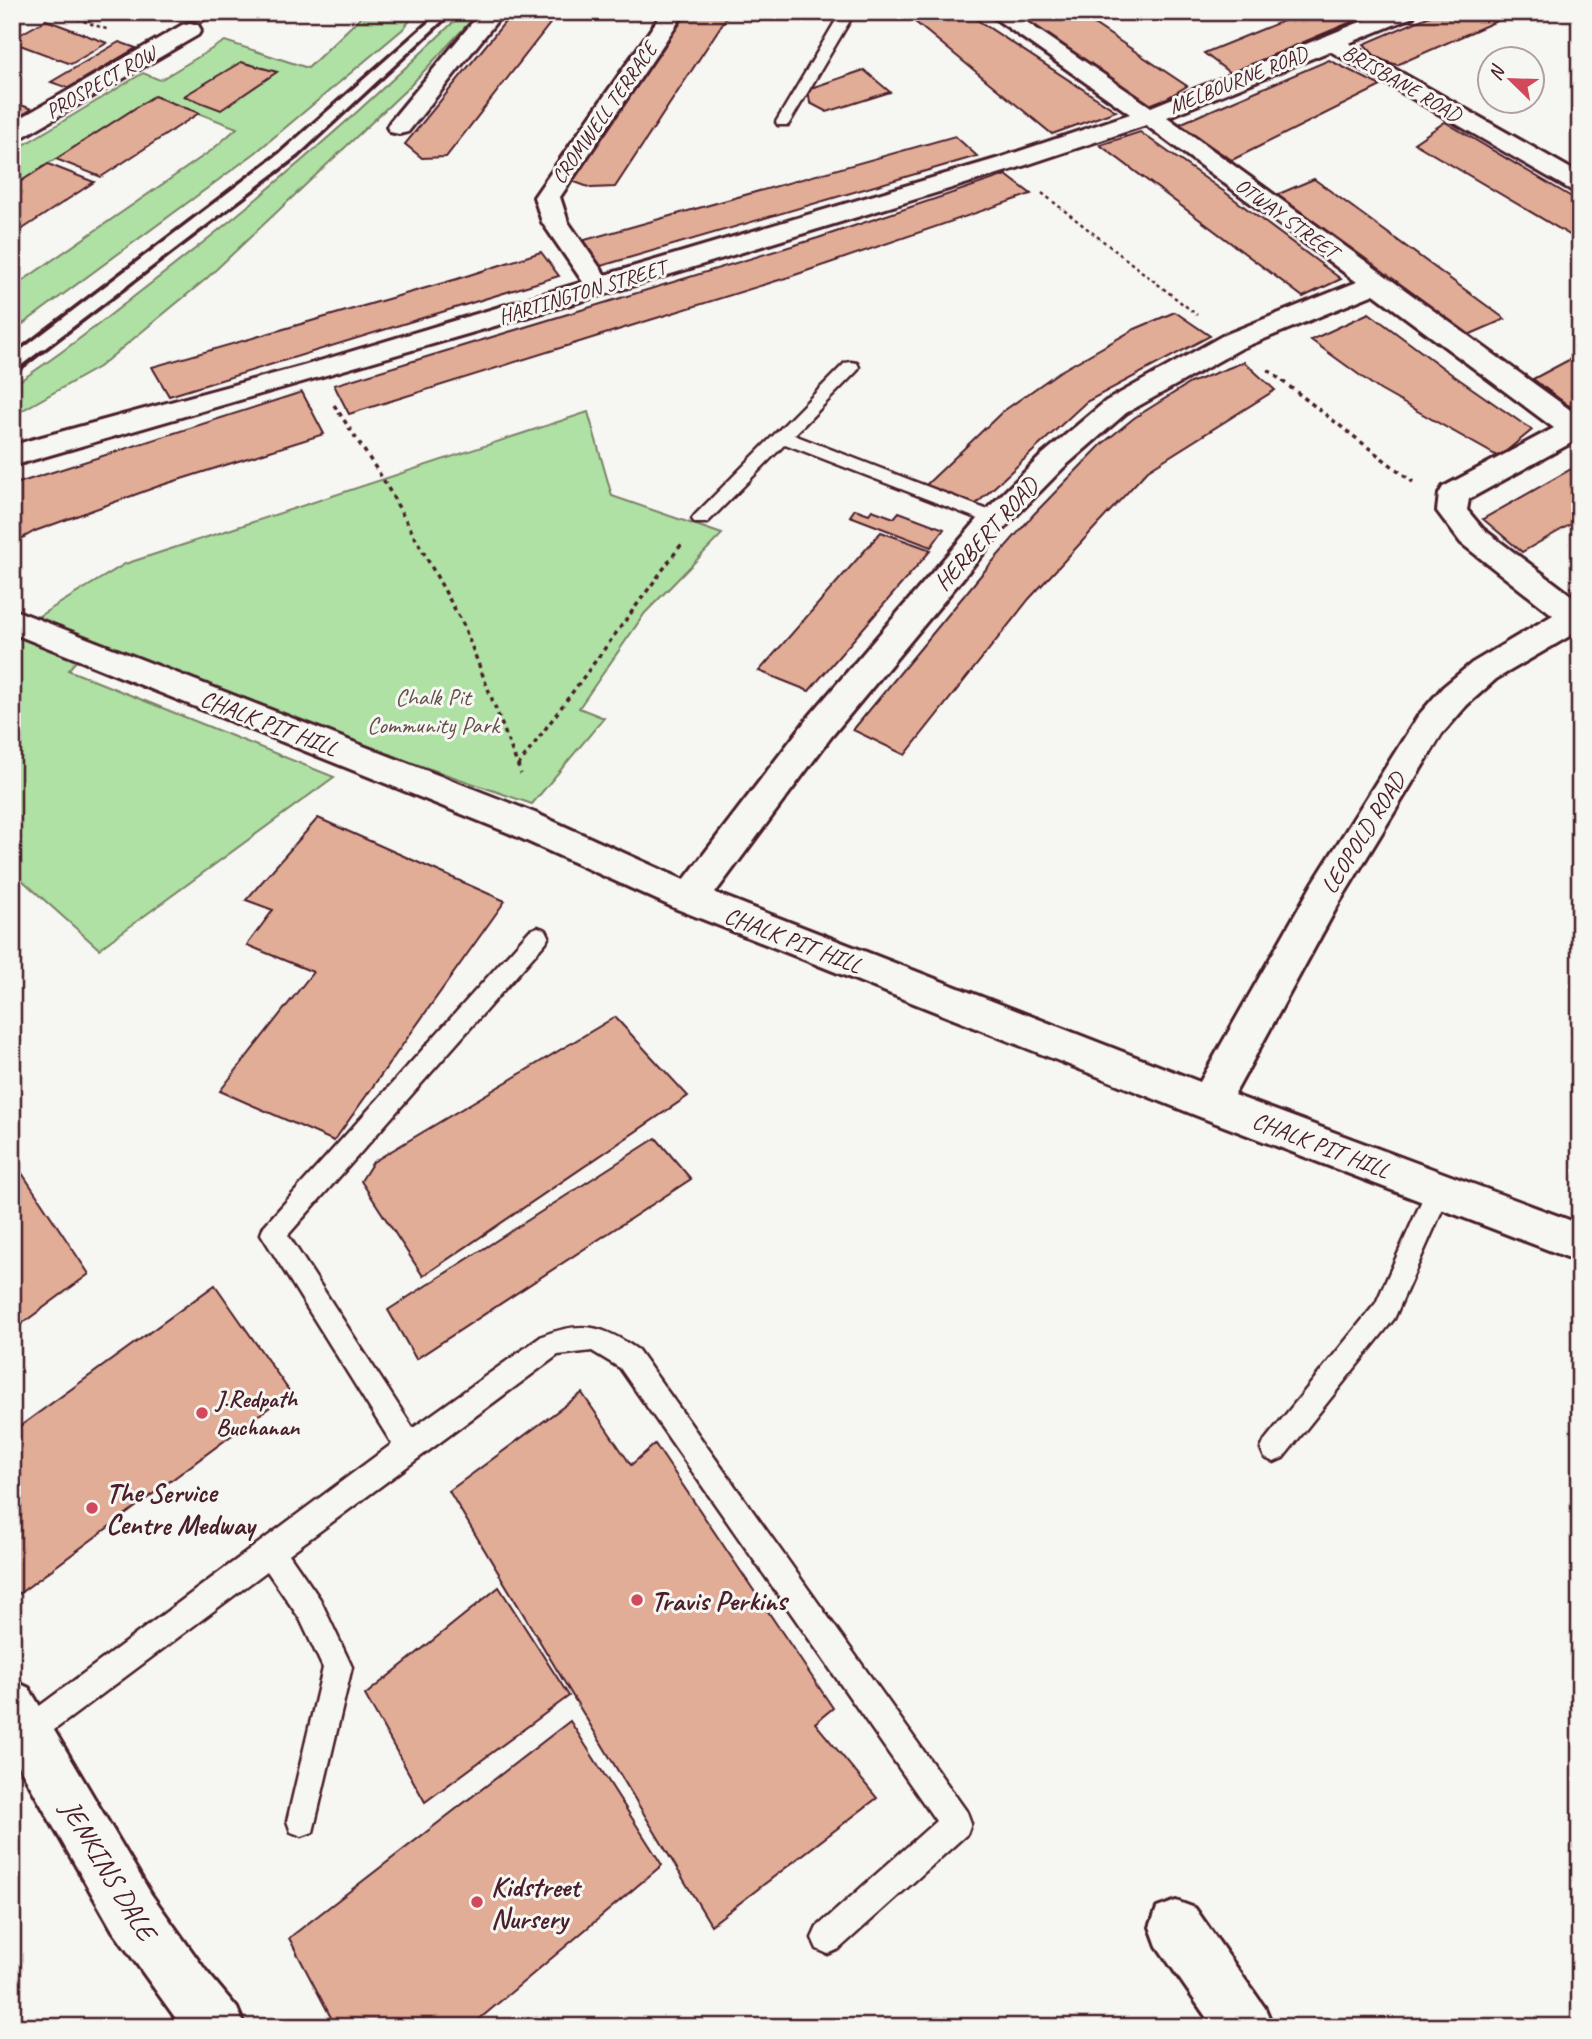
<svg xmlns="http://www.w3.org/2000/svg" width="1592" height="2039" font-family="Caveat,sans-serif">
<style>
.green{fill:#aee1a3;stroke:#7c8067;stroke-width:2}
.building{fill:#e2ad97;stroke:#4a1f2b;stroke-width:2}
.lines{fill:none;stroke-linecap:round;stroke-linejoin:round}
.lane-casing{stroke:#4a1f2b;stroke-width:5}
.street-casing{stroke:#4a1f2b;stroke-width:6}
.path-far1{stroke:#4a1f2b;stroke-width:2.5;stroke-dasharray:3.5 3.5;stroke-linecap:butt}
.path{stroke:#4a1f2b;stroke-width:3.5;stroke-dasharray:4.5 4.5;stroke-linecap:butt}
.lane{fill:#f6f6f2;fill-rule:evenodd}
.street{fill:#f6f6f2;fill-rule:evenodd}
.rail-far1{stroke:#4a1f2b;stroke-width:3.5}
.rail{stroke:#4a1f2b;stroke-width:4.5}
.poi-dot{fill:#d1495b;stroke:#f6f6f2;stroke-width:2.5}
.labels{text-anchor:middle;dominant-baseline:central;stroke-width:6;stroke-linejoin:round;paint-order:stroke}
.far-street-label{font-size:21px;fill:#4a1f2b;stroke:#f6f6f2}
.street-label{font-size:24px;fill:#4a1f2b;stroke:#f6f6f2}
.park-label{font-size:24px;fill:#635049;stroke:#f6f6f2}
.poi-label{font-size:24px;font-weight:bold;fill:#4a1f2b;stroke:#f6f6f2;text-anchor:start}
.near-poi-label{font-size:28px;font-weight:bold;fill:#4a1f2b;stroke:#f6f6f2;text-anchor:start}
.near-street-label{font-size:28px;fill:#4a1f2b;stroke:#f6f6f2}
</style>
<rect width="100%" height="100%" fill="#f6f6f2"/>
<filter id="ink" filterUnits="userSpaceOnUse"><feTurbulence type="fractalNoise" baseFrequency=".0143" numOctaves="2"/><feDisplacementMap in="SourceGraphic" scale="14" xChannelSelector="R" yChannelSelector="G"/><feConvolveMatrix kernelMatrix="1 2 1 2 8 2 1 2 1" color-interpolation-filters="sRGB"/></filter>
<g filter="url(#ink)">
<g class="green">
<path d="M366 12H417L403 29 255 153 12 332V288L212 150 237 128 154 96 12 187V152L143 73 160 80 225 41 308 68Z"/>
<path d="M464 12H479L410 86 206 279 99 367 12 416V386C57 357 99 324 141 291 254 205 362 111 464 12Z"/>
<path d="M588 412 612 496 722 534 645 613 579 708 604 718 532 804 62 642 39 616 125 564Z"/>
<path d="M12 630 78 659 68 670 334 777 99 949 12 871Z"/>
</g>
<g class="building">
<path d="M153 12H219L195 27Z"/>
<path d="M513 12H559L446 157 422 158 405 144Z"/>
<path d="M688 12H730L615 187 591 188 572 181Z"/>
<path d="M903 12H965L1116 111 1052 134Z"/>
<path d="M1011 12H1076L1187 86 1167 98 1144 107Z"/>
<path d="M1305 12H1375L1230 73 1204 53Z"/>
<path d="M1439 12H1517L1397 65 1377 58 1364 44Z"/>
<path d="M46 20 107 43 71 64 12 42V39Z"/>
<path d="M119 42 136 48 68 88 51 82Z"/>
<path d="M1329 60 1381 86 1232 160 1177 125Z"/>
<path d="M241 62 277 72 221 110 184 96Z"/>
<path d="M864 70 890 92 827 112 810 103 808 89Z"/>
<path d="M154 96 199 113 101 177 56 159Z"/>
<path d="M16 103 34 110 12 122V105Z"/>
<path d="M1445 122 1580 202V241L1414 143Z"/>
<path d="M1140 132 1226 193 1341 279 1303 297 1100 145Z"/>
<path d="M955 136 977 156 594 268 574 243Z"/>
<path d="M48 164 94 182 12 236V187Z"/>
<path d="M1006 175 1031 194 789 277 621 329 349 414 334 385 818 238Z"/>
<path d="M1314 179 1505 319 1466 336 1274 196Z"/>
<path d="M541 252 559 276 169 396 152 367 457 279Z"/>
<path d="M1175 312 1210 336 1086 402 974 506 925 486 1002 412 1059 372 1135 329Z"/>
<path d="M1369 313 1450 373 1532 430 1499 457 1380 390 1311 340Z"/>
<path d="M1580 354V401L1569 406 1533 379Z"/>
<path d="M1244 362 1275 390 1148 470 1029 599 905 755 853 730 981 575 1034 514 1102 444 1134 418 1190 383Z"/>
<path d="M302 392 324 434 159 486 35 531 12 544V485Z"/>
<path d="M1580 464V519L1522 552 1483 519Z"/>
<path d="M855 509 869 514 872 510 894 518 899 512 944 529 931 547 850 516Z"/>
<path d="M881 532 931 550 809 691 759 671Z"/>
<path d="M318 818 505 901 334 1141 220 1091 313 972 247 945 273 910 246 900Z"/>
<path d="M615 1017 688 1096 423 1276 361 1181 373 1162Z"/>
<path d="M656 1138 691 1179 416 1359 388 1310Z"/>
<path d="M12 1158 89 1274 20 1325 12 1313Z"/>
<path d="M215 1285 290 1392 16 1596 12 1589V1432Z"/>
<path d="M582 1393 631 1465 655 1444 833 1708 815 1723 877 1798 711 1925 449 1491Z"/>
<path d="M499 1587 569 1696 425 1802 365 1695Z"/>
<path d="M570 1721 662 1865 470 2027H336L289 1938Z"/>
</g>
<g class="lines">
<defs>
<g id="lane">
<path d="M841 12H855L790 122 788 125H778L776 122Z"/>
<path d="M851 362 857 363 859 367 857 371 794 435 1001 515 1004 519 1001 523H989L785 444 707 523H695L692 519 695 515 845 363Z"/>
<path d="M538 927 546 930 549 936 546 942 288 1235 413 1428 542 1336C583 1320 603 1326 638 1350L967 1812 971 1823 967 1834 839 1949 828 1954 817 1949 812 1938 817 1927 936 1821 620 1368 592 1351 558 1355 289 1554 320 1599 352 1667 313 1832 302 1836 291 1832 287 1821 323 1668 300 1619 267 1571 38 1742 28 1747 18 1742 13 1732 18 1722 392 1444 261 1234 264 1226 530 930Z"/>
<path d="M1439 1179 1448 1182 1451 1190 1394 1319 1283 1458 1274 1462 1265 1458 1261 1449 1265 1440 1376 1303 1430 1182Z"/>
</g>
<g id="street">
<path d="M481 12H504L408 132 399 134 390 132 387 127 390 122Z"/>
<path d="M663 12H685L560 197 568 222 605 275 996 159 1130 114 986 12H1012L1151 107 1385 12H1416L1413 17 1349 43 1580 174V193L1571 190 1330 51 1167 117 1580 417V438L1469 499 1467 510 1483 529 1580 602V630L1496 679 1467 705 1442 734 1339 903 1234 1095 1580 1224V1262L1195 1115 677 909 509 833 12 633V609L535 813 684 880 807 719 984 512 1043 454 1106 401 1222 336 1357 282 1146 125 1014 169 609 293 12 466V446L27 441 303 366 583 282 542 222 534 197ZM1374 294 1554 428 1443 487 1439 494 1437 511 1461 543 1553 615 1472 663 1443 687 1418 716 1313 883 1200 1082 715 893 831 737 1006 526 1063 468 1126 413 1242 348Z"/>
<path d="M190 23 198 25 201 30 198 35 21 138 12 140V123L182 25Z"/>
<path d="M12 1680 29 1688 151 1894 206 1971 237 2008 245 2027H182L113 1931 12 1754Z"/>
<path d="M1176 1901 1195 1908 1265 2008 1273 2027H1213L1157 1946 1150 1927 1157 1908Z"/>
</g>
</defs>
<use href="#lane" class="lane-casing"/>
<use href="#street" class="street-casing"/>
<g class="path-far1">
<path d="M57 12 109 30"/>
<path d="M1042 193 1197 315"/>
</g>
<g class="path">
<path d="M1268 370 1413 482"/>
<path d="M334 405 383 479 463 624 521 774"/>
<path d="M518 766 681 545"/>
</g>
<use href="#lane" class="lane"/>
<use href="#street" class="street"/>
<g class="rail-far1">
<path d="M13 354 280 151 438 12"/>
<path d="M40 354 298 157 454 12"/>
</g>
<g class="rail">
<path d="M12 355 16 352"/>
<path d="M12 375 42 352"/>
</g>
</g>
</g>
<g class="poi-dot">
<circle cx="202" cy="1413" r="7"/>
<circle cx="92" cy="1508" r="7"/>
<circle cx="637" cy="1600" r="7"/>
<circle cx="477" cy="1902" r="7"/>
</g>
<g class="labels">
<g class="far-street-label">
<text transform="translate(1238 80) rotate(-22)">MELBOURNE ROAD</text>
<text transform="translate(101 82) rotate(-30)">PROSPECT ROW</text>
<text transform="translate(1402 83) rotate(30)">BRISBANE ROAD</text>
<text transform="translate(604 113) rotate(-55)">CROMWELL TERRACE</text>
<text transform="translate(1287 218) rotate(36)">OTWAY STREET</text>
<text transform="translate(582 292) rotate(-17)">HARTINGTON STREET</text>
</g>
<g class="street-label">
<text transform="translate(986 534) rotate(-48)">HERBERT ROAD</text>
<text transform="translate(269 723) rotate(21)">CHALK PIT HILL</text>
<text transform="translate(1363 833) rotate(-58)">LEOPOLD ROAD</text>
<text transform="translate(793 940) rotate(21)">CHALK PIT HILL</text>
<text transform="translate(1321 1145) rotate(21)">CHALK PIT HILL</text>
</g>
<g class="park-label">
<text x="433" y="697">Chalk Pit<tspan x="433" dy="28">Community Park</tspan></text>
</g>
<g class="poi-label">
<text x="216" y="1399">J.Redpath<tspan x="216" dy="28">Buchanan</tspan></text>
</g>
<g class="near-poi-label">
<text x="106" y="1492">The Service<tspan x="106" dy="32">Centre Medway</tspan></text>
<text x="651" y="1600">Travis Perkins</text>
<text x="491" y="1886">Kidstreet<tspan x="491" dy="32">Nursery</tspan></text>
</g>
<g class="near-street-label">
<text transform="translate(109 1870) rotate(59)">JENKINS DALE</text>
</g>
</g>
<rect width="1592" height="2039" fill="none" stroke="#f6f6f2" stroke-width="42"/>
<rect x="21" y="21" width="1550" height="1997" fill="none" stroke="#4a1f2b" stroke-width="2.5" filter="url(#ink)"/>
<g transform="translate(1511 80) rotate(293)"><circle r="33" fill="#f6f6f2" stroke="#b1a0a2" stroke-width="2"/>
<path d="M0-5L12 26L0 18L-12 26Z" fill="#d1495b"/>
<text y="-10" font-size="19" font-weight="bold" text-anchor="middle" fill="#4a1f2b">N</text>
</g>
</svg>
